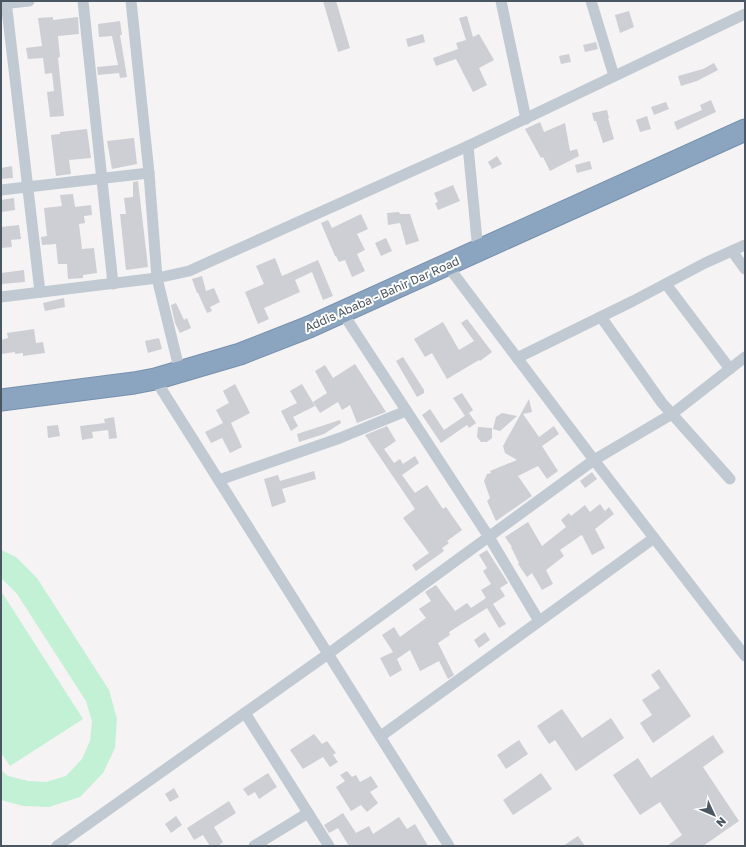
<svg xmlns="http://www.w3.org/2000/svg" width="746" height="847" font-family="'Golos Text',sans-serif">
<style>
.green{fill:#c3f1d5}
.building{fill:#cdcfd5}
.lines{fill:none;stroke-linecap:round;stroke-linejoin:round}
.highway-casing{stroke:#7690ad;stroke-width:23}
.street{stroke:#c1cad2;stroke-width:11}
.highway{stroke:#8ba5c1;stroke-width:21}
.labels{text-anchor:middle;dominant-baseline:central;stroke-width:4;stroke-linejoin:round;paint-order:stroke}
.street-label{font-size:12px;fill:#4a5661;stroke:#fff}
</style>
<rect width="100%" height="100%" fill="#f5f3f3"/>
<g class="green">
<path d="M1 550 16 557 37 578 109 690 117 719 115 748 103 773 80 797 49 807 23 806 1 800V770L8 776 28 781 46 782 66 776 82 759 90 741 92 721 86 701 17 594 1 578Z"/>
<path d="M1 591 83 719 10 766 1 753Z"/>
</g>
<g class="building">
<path d="M323 1H336L350 48 338 52Z"/>
<path d="M629 11 634 27 620 33 615 15Z"/>
<path d="M467 16 473 37 479 34 494 60 479 68 487 85 473 92 456 59 436 66 433 58 458 49 456 43 466 40 459 18Z"/>
<path d="M53 17V20L78 17 79 34 58 36 60 57 58 58 64 116 50 117 47 92 54 91 52 73 45 74 43 58 28 59 26 48 42 46 38 18Z"/>
<path d="M120 21 122 35H120L127 77 120 78 119 73 98 75 97 67 118 65 112 36 99 37 98 24Z"/>
<path d="M423 34 425 42 408 47 406 39Z"/>
<path d="M596 42 598 49 585 52 583 45Z"/>
<path d="M569 54 571 62 561 64 559 56Z"/>
<path d="M714 63 718 70 697 81 681 86 678 76 703 69Z"/>
<path d="M711 100 716 112 677 130 674 122 702 110 700 105Z"/>
<path d="M666 102 669 109 654 115 651 107Z"/>
<path d="M607 110 609 118H608L614 139 603 143 596 121H594L592 113Z"/>
<path d="M647 116 651 129 640 132 636 120Z"/>
<path d="M540 122 544 132 565 123 570 151 577 149 579 156 550 171 543 157 541 158 525 129Z"/>
<path d="M87 129 91 158 69 160 71 174 56 176 51 135 60 134V132Z"/>
<path d="M134 138 137 164 112 169 107 141Z"/>
<path d="M497 156 502 164 492 169 488 162Z"/>
<path d="M590 161 592 169 577 173 575 165Z"/>
<path d="M12 166 13 178 1 179V168Z"/>
<path d="M138 181 148 267 126 270 120 214H126L124 198 133 197V182Z"/>
<path d="M453 185 460 201 438 210 435 203 438 202 434 193Z"/>
<path d="M73 194 75 207 91 205 92 215 84 216 85 223 79 224 82 249 94 248 97 273 83 275V278L68 279 67 264H58L56 244 42 245 41 237 47 236 44 208 62 206 60 195Z"/>
<path d="M14 198 15 210 1 212V200Z"/>
<path d="M399 212 400 214H410L419 241 406 245 400 223 388 225 387 213Z"/>
<path d="M361 214 368 229 357 234 365 250 357 254 365 271 352 277 345 260 339 262 336 256H335L321 223 328 220 332 228Z"/>
<path d="M19 225 21 239 11 240 12 247 1 248V227Z"/>
<path d="M386 238 392 251 381 256 375 243Z"/>
<path d="M275 258 282 276 318 260 333 296 323 300 312 272 295 280 300 292 264 308 269 319 258 324 245 292 264 284 256 266Z"/>
<path d="M24 270 25 282 1 284V273Z"/>
<path d="M202 276 206 291 214 288 220 302 210 307 212 311 207 313 198 293H197L192 279Z"/>
<path d="M64 298 65 307 45 311 43 303Z"/>
<path d="M176 303 184 320 187 318 191 328 180 333 175 323 171 305Z"/>
<path d="M467 319 492 352 480 361 479 360 447 379 432 353 425 357 414 339 443 322 459 350 474 341 461 323Z"/>
<path d="M34 329 36 343 43 342 45 353 23 356V353L15 354V352L1 354V340L8 338 7 333Z"/>
<path d="M159 338 162 349 148 353 145 341Z"/>
<path d="M403 357 424 390V393L417 397 396 361Z"/>
<path d="M355 364 386 412 357 423 350 405 342 410 338 402 320 413 313 402 327 393 315 371 325 365 333 378Z"/>
<path d="M235 384 250 413 231 423 242 447 230 453 222 438 211 443 205 432 223 423 216 410 229 403 223 391Z"/>
<path d="M302 384 315 406 293 417 298 426 291 431 281 411 297 403 290 391Z"/>
<path d="M462 393 473 410 465 416 453 398Z"/>
<path d="M529 399 532 412 523 414 539 437 554 426 559 434 542 446 558 471 547 479 538 466 518 476 532 496 496 521 487 501 490 498 484 481 487 474 491 473 490 471 517 460 505 453 503 446Z"/>
<path d="M430 409 444 430 469 413 476 423 469 428 467 425 441 443 422 415Z"/>
<path d="M502 413 517 416 500 431 493 429 496 417Z"/>
<path d="M114 417 117 438 109 439 108 430 92 432 93 438 82 440 80 426 105 423 104 419Z"/>
<path d="M340 420 341 423 324 434 299 442 297 434Z"/>
<path d="M58 425 60 436 48 438 47 426Z"/>
<path d="M387 426 396 441 384 449 394 463 400 459 403 464 415 456 419 463 402 475 415 493 427 485 443 509 446 507 462 530 447 541 449 543 442 548 444 551 416 571 412 565 429 553 403 518 415 509 365 435Z"/>
<path d="M478 427 492 428V438L487 442H481L477 437Z"/>
<path d="M314 471 316 479 282 489 286 502 272 507 264 479 278 475 280 481Z"/>
<path d="M592 472 597 479 585 488 580 481Z"/>
<path d="M600 504 605 511 609 507 614 514 595 529 605 548 592 555 582 535 580 536 560 550 564 556 546 570 553 584 542 590 532 573 527 577 518 564 519 563 511 547H512L505 537 528 522 542 546 566 527 561 520 569 513 571 516 585 505 590 512Z"/>
<path d="M487 550 508 583 500 588 505 596 493 604 506 624 499 628 487 608 449 632 450 635 438 643 454 675 448 679 439 661 420 671 410 650 397 659 402 670 390 677 380 658 393 652 382 635 394 627 400 637 426 618 419 609 431 601 425 592 436 585 455 611 467 603 471 608 486 598 481 590 491 584 483 571 487 568 479 555Z"/>
<path d="M485 632 490 640 479 648 474 640Z"/>
<path d="M659 669 691 716 653 743 640 723 652 715 642 700 660 688 651 675Z"/>
<path d="M562 709 582 738 611 718 624 738 576 771 555 740 549 744 537 726Z"/>
<path d="M314 734 322 744 327 741 336 753 333 755 338 762 330 767 323 757 303 769 290 750Z"/>
<path d="M713 735 724 752 703 767 739 821 703 846H667L682 835 660 802 640 815 613 775 638 758 651 778Z"/>
<path d="M519 740 528 754 506 769 497 755Z"/>
<path d="M347 771 352 777 356 775 360 782 371 776 378 787 370 792 378 803 367 812 361 805 351 811 336 787 345 781 340 775Z"/>
<path d="M268 773 277 787 259 799 255 792 248 796 243 789Z"/>
<path d="M541 773 552 789 513 815 503 800Z"/>
<path d="M174 788 179 797 170 802 165 794Z"/>
<path d="M229 801 236 813 214 827 223 842 218 846H210L203 835 194 840 187 828Z"/>
<path d="M343 813 356 833 369 826 373 834 399 817 407 829 415 824 428 846H349L338 828 329 833 324 825Z"/>
<path d="M176 816 182 825 171 833 165 824Z"/>
<path d="M578 836 585 846H563Z"/>
</g>
<g class="lines">
<defs>
<path id="highway" d="M1 400 134 383 155 379 240 354 309 327 745 130"/>
</defs>
<use href="#highway" class="highway-casing"/>
<g class="street">
<path d="M6 1 40 292"/>
<path d="M83 1 113 284"/>
<path d="M131 1 149 173 157 278 180 372"/>
<path d="M501 1 526 119"/>
<path d="M591 1 614 76"/>
<path d="M1 4 29 1"/>
<path d="M468 146 478 251"/>
<path d="M1 190 149 173"/>
<path d="M732 251 745 269"/>
<path d="M447 265 594 460 745 656"/>
<path d="M666 284 730 369"/>
<path d="M1 297 157 278 189 271 468 146 745 14"/>
<path d="M342 312 489 537 539 621"/>
<path d="M601 317 662 403 672 414 730 479"/>
<path d="M517 358 633 301 705 263 745 245"/>
<path d="M155 379 449 846"/>
<path d="M219 480 340 438 406 411"/>
<path d="M245 713 329 846"/>
<path d="M381 736 654 538"/>
<path d="M57 846 328 654 594 460 672 414 745 357"/>
<path d="M254 846 308 813"/>
</g>
<use href="#highway" class="highway"/>
</g>
<g class="labels">
<g class="street-label">
<text transform="translate(382 294) rotate(-24)">Addis Ababa - Bahir Dar Road</text>
</g>
</g>
<rect width="746" height="847" fill="none" stroke="#4a5661" stroke-width="4"/>
<g transform="translate(714 815) rotate(134)" stroke="#ffffff" stroke-width="3" paint-order="stroke">
<path d="M0-3L7 15L0 10L-7 15Z" fill="#4a5661"/>
<text y="-6" font-size="11" font-weight="bold" text-anchor="middle" fill="#4a5661">N</text>
</g>
</svg>
